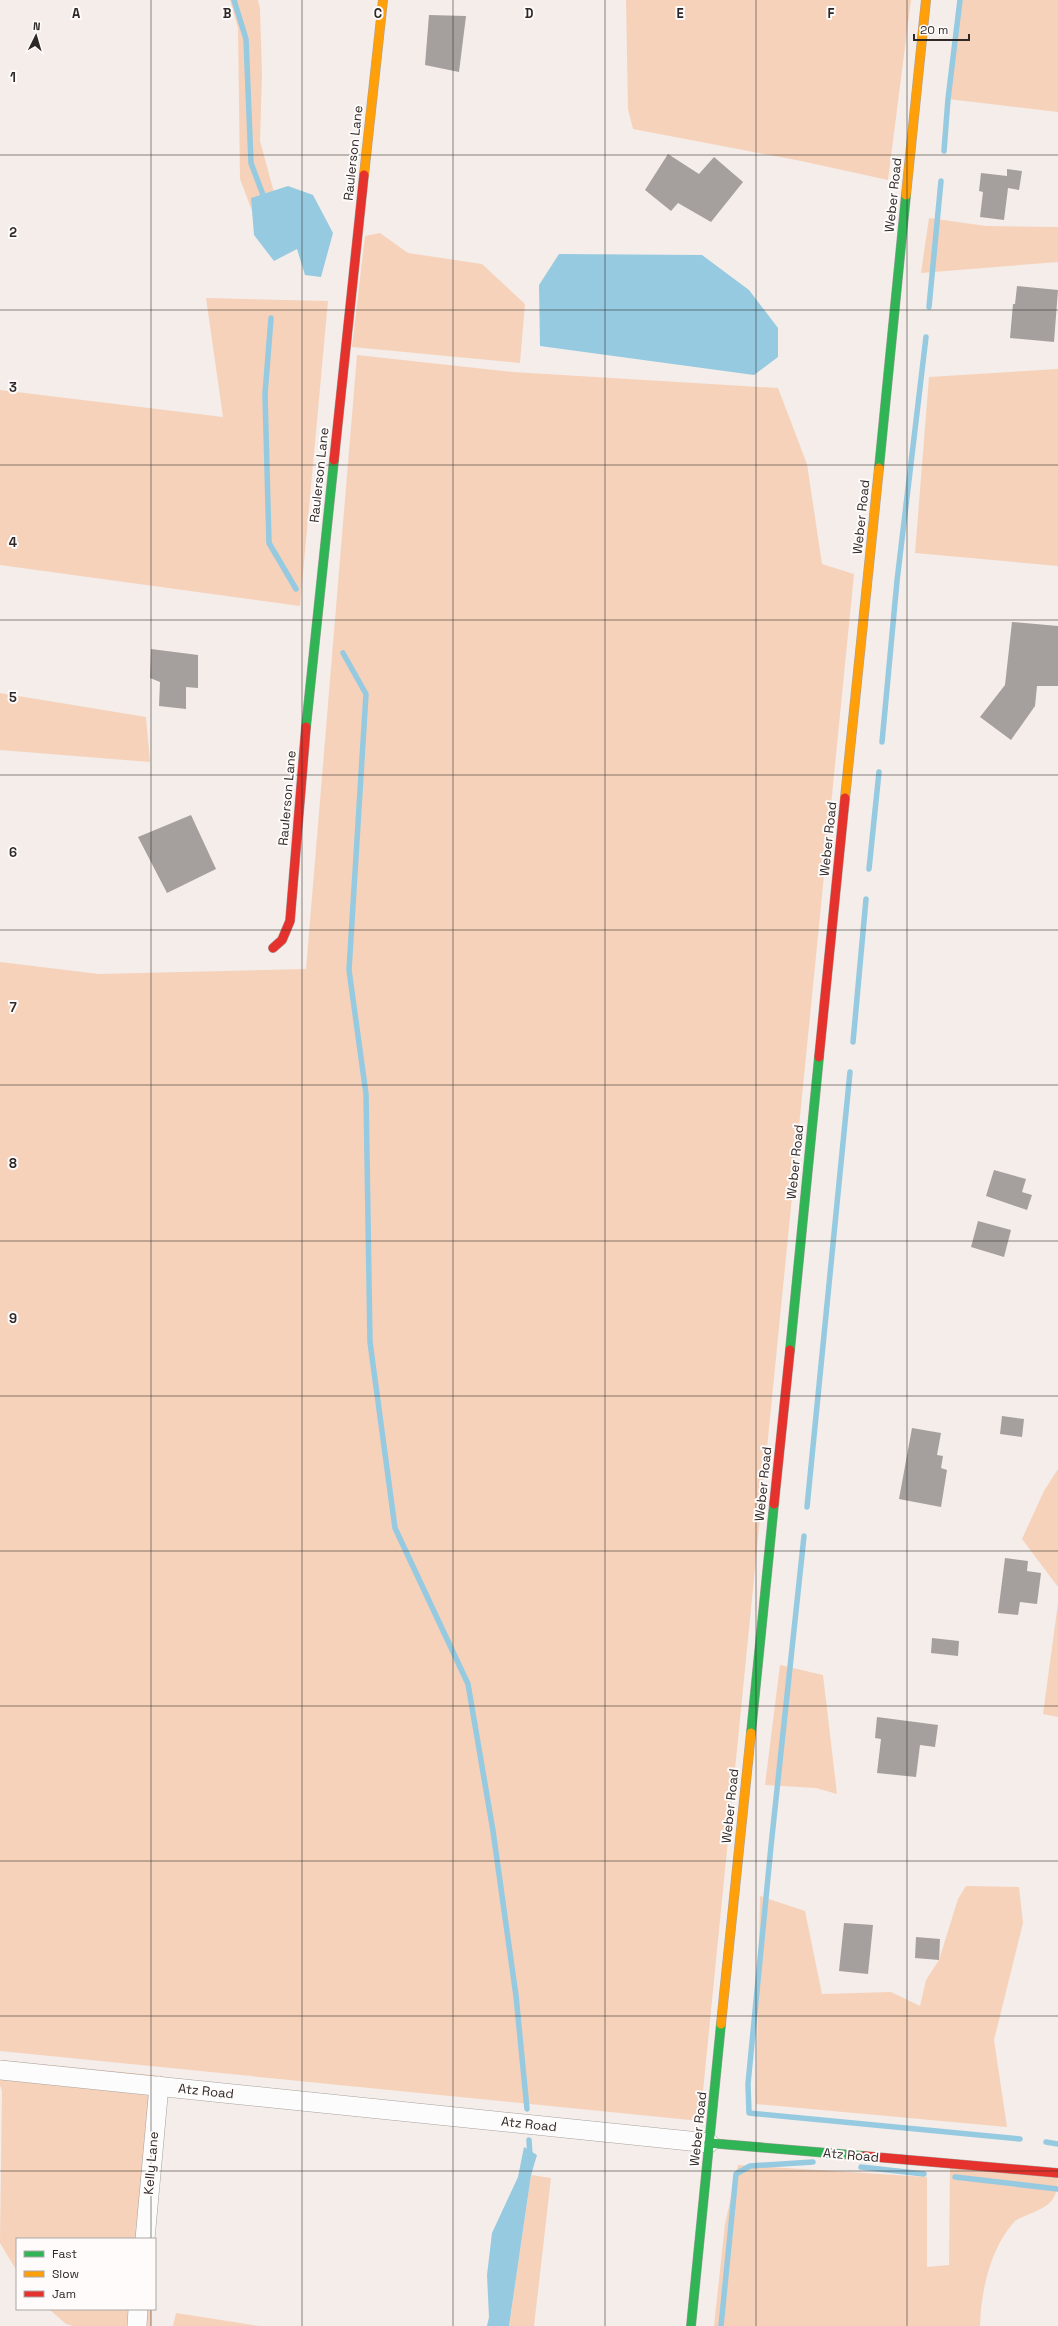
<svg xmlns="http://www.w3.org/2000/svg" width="1058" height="2326" font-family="'Space Grotesk',sans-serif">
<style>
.green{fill:#f6d2bb}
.water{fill:#96cae0}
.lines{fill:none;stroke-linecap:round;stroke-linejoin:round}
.stream{stroke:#96cae0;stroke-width:5.5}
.building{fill:#a5a09d}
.street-casing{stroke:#a8a29f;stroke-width:20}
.fast-casing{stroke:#a8a29f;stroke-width:10}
.slow-casing{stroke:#a8a29f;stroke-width:10}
.jam-casing{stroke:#a8a29f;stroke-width:10}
.street{stroke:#fdfcfc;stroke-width:19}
.fast{stroke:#30b455;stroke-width:9}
.slow{stroke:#ff9f0a;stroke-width:9}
.jam{stroke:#e5322d;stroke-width:9}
.grid{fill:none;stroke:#2e2927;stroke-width:1;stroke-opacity:0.55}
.labels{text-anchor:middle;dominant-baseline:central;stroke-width:4;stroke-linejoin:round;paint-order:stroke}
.street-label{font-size:13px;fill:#2e2927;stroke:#fefbfa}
.grid-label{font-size:13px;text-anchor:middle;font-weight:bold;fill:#2e2927;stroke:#fefbfa;stroke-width:4;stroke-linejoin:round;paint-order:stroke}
</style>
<rect width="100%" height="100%" fill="#f4ede9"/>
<g class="green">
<path d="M230 0H258L260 9 262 74 260 141 279 211 257 224 240 179 238 28Z"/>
<path d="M626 0H911L888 180 801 161 633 129 628 109Z"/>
<path d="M960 0H1058V112L948 99Z"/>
<path d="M929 218 986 226 1058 227V262L921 273Z"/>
<path d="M380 233 408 253 482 264 525 304 520 363 352 347 365 236Z"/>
<path d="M206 298 328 301 300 606 0 565V390L223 417Z"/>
<path d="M357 355 513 372 778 388 807 464 822 564 854 574 700 2121 0 2051V962L99 974 306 969Z"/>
<path d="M1058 369V566L915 553 929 377Z"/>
<path d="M0 693 146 717 150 762 0 750Z"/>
<path d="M1058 1469V1587L1022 1539 1044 1491Z"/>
<path d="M1058 1603V1717L1043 1714Z"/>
<path d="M780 1665 823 1675 837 1794 816 1788 765 1785Z"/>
<path d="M966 1886 1019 1887 1023 1923 994 2040 1007 2127 756 2104 760 1896 805 1911 822 1994 891 1992 920 2006 926 1980 939 1960 958 1899Z"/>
<path d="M0 2060 162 2076 154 2239H17V2271L0 2243 2 2091 0 2085Z"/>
<path d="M950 2163 1058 2173C1058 2200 1052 2205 1027 2215 1023 2217 1017 2219 1014 2222 990 2249 981 2291 980 2326H714L725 2224 738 2165 927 2177V2267L949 2265Z"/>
<path d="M531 2175 551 2178 534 2326H509Z"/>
<path d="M49 2309H151V2326H73L66 2324Z"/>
<path d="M176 2313 259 2326H173Z"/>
</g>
<g class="water">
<path d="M288 186 313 195 333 233 321 277 305 275 297 249 274 261 254 235 251 198Z"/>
<path d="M559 254 702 255 749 290 778 328V357L754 375 540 346 539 285Z"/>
<path d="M524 2147 537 2155 531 2175 509 2326H487L489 2317 487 2275 492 2233 518 2177Z"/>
</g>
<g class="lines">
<g class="stream">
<path d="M234 0 246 39 251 163 265 200"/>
<path d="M944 151 948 99 960 0"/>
<path d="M929 307 941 181"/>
<path d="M271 318 265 394 269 543 296 589"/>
<path d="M343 653 366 694 349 970 366 1094 370 1342 395 1528 468 1684 493 1831 516 1996 527 2109"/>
<path d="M882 742 897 581 926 337"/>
<path d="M869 869 879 772"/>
<path d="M853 1042 866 899"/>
<path d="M807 1507 850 1072"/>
<path d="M804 1536 771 1846 748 2084 749 2113 1020 2139"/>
<path d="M529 2140 530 2156"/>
<path d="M1046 2142 1058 2144"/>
<path d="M861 2167 924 2174"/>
<path d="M955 2177 1058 2189"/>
<path d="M721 2326 736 2174 750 2166 813 2162"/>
</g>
</g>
<g class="building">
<path d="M429 15 466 16 459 72 425 65Z"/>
<path d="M668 154 699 174 714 157 743 182 711 222 678 203 671 211 645 190Z"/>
<path d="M1007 169 1022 171 1019 190 1008 188 1004 220 980 217 983 192 979 191 981 173 1007 176Z"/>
<path d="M1017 286 1058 290 1054 342 1010 338 1013 304H1015Z"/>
<path d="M1012 622 1058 626V686H1037L1035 706 1011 740 980 717 1005 685Z"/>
<path d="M151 649 198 655V688L186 687V709L159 706 160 682 150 678Z"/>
<path d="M191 815 216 869 167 893 138 837Z"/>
<path d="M994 1170 1026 1179 1022 1192 1032 1195 1027 1210 986 1196Z"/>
<path d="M978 1221 1011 1230 1004 1257 971 1247Z"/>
<path d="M1002 1416 1024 1419 1022 1437 1000 1434Z"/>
<path d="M912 1428 941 1433 937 1455 943 1456 941 1468 947 1470 941 1507 899 1499Z"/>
<path d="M1005 1558 1028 1561 1027 1571 1041 1573 1037 1604 1020 1602 1018 1615 998 1613Z"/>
<path d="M932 1638 959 1641 958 1656 931 1653Z"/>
<path d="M877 1717 938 1725 935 1747 920 1745 916 1777 877 1773 881 1739 875 1738Z"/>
<path d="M844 1923 873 1925 868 1974 839 1971Z"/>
<path d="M916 1937 940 1939 939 1960 915 1958Z"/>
</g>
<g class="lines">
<defs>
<g id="street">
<path d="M0 2070 709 2143"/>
<path d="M145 2239 159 2086"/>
<path d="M137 2326 138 2309"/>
</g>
<g id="fast">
<path d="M879 468 906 195"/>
<path d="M306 727 334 460"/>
<path d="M790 1350 819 1057"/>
<path d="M751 1733 774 1504"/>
<path d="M709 2143 864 2156"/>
<path d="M691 2326 721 2024"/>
</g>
<g id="slow">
<path d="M364 175 383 0"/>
<path d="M906 195 926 0"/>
<path d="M845 798 879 468"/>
<path d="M721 2024 751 1733"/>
</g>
<g id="jam">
<path d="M334 460 364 175"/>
<path d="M273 948 282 940 290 921 306 727"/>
<path d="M819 1057 845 798"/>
<path d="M774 1504 790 1350"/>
<path d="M864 2156 1058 2173"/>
</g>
</defs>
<use href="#street" class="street-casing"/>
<use href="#fast" class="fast-casing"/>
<use href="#slow" class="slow-casing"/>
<use href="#jam" class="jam-casing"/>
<use href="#street" class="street"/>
<use href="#fast" class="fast"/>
<use href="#slow" class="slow"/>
<use href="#jam" class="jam"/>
</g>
<path class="grid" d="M151 0V2239M302 0V2326M453 0V2326M605 0V2326M756 0V2326M907 0V2326M0 155H1058M0 310H1058M0 465H1058M0 620H1058M0 775H1058M0 930H1058M0 1085H1058M0 1241H1058M0 1396H1058M0 1551H1058M0 1706H1058M0 1861H1058M0 2016H1058M0 2171H1058M151 2309V2326"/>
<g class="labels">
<g class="street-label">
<text transform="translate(353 153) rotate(-84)">Raulerson Lane</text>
<text transform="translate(893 195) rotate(-84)">Weber Road</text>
<text transform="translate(319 475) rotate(-84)">Raulerson Lane</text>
<text transform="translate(861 517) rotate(-84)">Weber Road</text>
<text transform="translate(287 798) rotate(-85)">Raulerson Lane</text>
<text transform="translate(828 839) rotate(-84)">Weber Road</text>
<text transform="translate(795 1162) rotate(-84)">Weber Road</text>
<text transform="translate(763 1484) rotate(-84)">Weber Road</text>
<text transform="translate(730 1806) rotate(-84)">Weber Road</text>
<text transform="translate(206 2091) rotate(6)">Atz Road</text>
<text transform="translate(529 2124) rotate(6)">Atz Road</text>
<text transform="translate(698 2129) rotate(-84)">Weber Road</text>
<text transform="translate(851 2155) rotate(5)">Atz Road</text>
<text transform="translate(151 2163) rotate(-85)">Kelly Lane</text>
</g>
</g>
<g class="grid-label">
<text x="76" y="18">A</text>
<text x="227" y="18">B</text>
<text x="378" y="18">C</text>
<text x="529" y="18">D</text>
<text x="680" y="18">E</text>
<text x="831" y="18">F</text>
<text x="13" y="82">1</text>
<text x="13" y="237">2</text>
<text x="13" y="392">3</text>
<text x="13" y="547">4</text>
<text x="13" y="702">5</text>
<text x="13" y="857">6</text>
<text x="13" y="1012">7</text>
<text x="13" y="1168">8</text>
<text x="13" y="1323">9</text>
</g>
<rect x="16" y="2238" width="140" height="72" fill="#fefbfa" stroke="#aba7a6"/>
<rect x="24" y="2251" width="20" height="6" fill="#30b455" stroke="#aba7a6"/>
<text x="52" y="2258" font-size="12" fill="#2e2927">Fast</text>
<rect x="24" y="2271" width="20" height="6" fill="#ff9f0a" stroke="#aba7a6"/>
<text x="52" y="2278" font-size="12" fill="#2e2927">Slow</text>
<rect x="24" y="2291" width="20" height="6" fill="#e5322d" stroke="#aba7a6"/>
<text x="52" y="2298" font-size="12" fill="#2e2927">Jam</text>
<g transform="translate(36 36) rotate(5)" stroke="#fefbfa" stroke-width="3" paint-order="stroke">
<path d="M0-3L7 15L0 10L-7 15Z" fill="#2e2927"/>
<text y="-6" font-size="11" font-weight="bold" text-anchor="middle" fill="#2e2927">N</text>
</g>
<path d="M914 34v6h55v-6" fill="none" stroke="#2e2927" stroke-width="2"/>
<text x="920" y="34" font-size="12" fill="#2e2927" stroke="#fefbfa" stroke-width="3" paint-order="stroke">20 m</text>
</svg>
